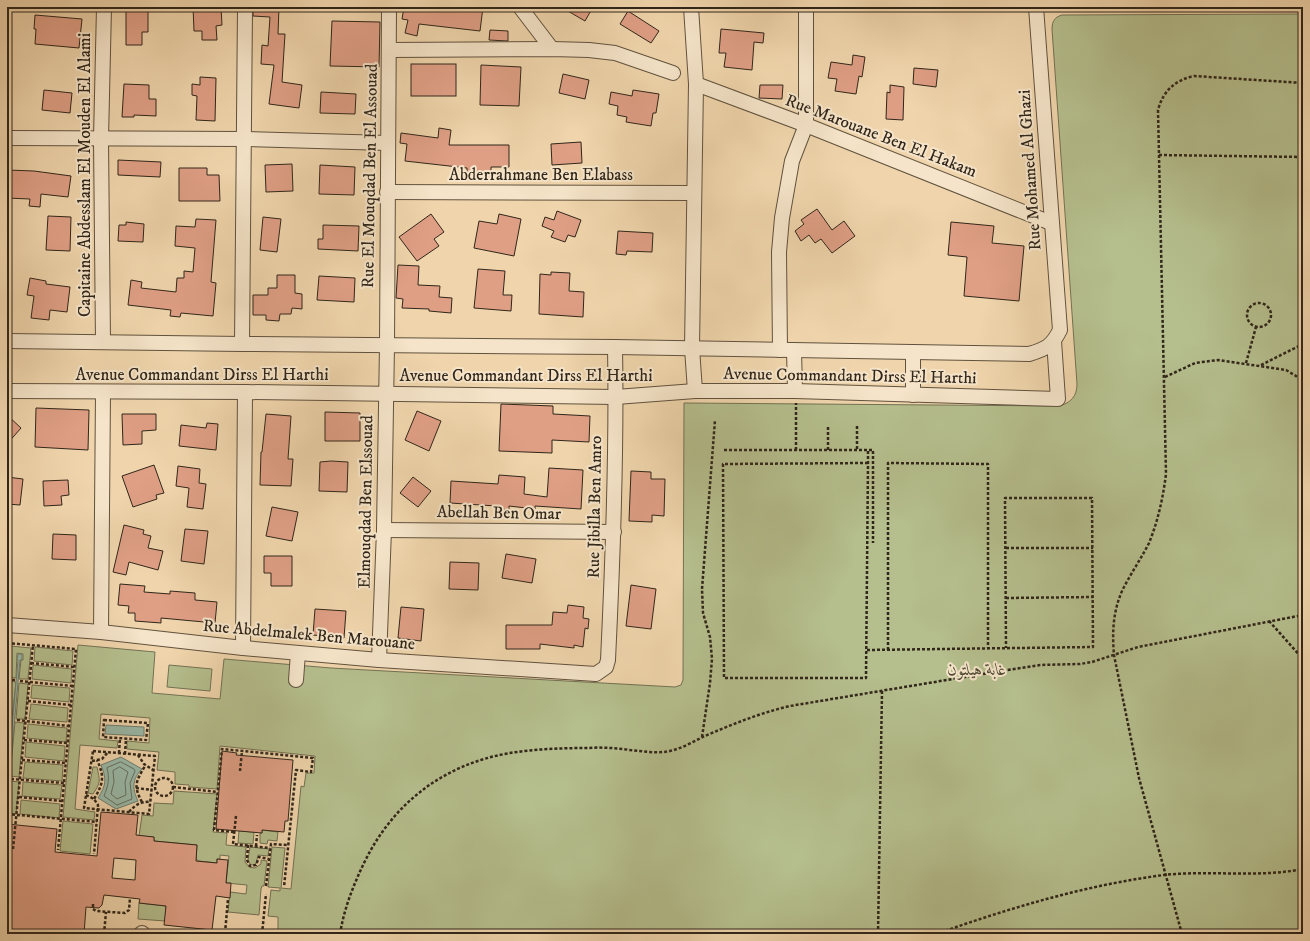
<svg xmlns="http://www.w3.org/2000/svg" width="1310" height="941" font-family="'IM FELL DW Pica',Amiri,serif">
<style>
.green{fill:#b5be8d;stroke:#727254}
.water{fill:#9ab9a8;stroke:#707e6f}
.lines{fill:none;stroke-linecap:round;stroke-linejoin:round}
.shore{stroke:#657061;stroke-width:1}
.building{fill:#df9f85;stroke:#30261a;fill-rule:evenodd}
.minor-casing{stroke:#60523e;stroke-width:16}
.path{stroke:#30261a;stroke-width:2.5;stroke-dasharray:3 2;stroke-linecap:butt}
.minor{stroke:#f5e4c9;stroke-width:14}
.labels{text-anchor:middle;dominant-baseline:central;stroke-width:4;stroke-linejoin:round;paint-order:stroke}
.street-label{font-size:17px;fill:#30261a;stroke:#f5e4c9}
.park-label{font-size:17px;font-style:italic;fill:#514c37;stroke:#f5e4c9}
</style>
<rect width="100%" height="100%" fill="#f0d5ac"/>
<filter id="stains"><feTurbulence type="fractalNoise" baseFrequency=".005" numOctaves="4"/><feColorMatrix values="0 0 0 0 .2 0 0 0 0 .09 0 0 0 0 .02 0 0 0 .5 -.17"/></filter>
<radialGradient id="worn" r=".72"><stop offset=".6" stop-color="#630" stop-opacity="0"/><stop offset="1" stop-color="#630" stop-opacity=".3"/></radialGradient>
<g class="green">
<path d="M1303 14V934H278V917L268 916 271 890 280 891V888L268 887 272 847 285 848 281 888 291 889 301 786 304 787 306 773H314L315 756 220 746 217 789 189 787V785L175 784V772L157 770 159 752 127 749V741L149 743 150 718 101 714 99 739 118 741 117 748 80 745 75 809 95 812 94 820 63 817 78 645 155 652 152 693 220 699 224 659 331 668 675 687 681 685 683 680 684 403 1059 406C1071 403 1077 396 1077 384L1052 29C1052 21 1055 17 1062 15Z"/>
<path d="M10 646 31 648 28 679H19L21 660H23V654L17 653 16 678 7 677Z"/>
<path d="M35 647 73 651 72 665 34 661Z"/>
<path d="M33 665 72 669 71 683 32 679Z"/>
<path d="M169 665 212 669 210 691 167 687Z"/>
<path d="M7 681 16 682 12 718H7Z"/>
<path d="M19 683 28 684 25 719H16Z"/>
<path d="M32 685 70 688 69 702 31 698Z"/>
<path d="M31 704 68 708 67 722 29 719Z"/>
<path d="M15 722 24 723 19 777 10 776Z"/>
<path d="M28 724 67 728 66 742 27 738Z"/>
<path d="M26 742 65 746 64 761 25 757Z"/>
<path d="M25 762 63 765 62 781 23 778Z"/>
<path d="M93 767H97C100 781 101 782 93 794L88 793Z"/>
<path d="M10 781 19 782 16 814 7 813Z"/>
<path d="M23 782 62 785 60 799 22 796Z"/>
<path d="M174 791 217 794 213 832 227 833 226 845 246 847 245 862 249 867 255 868 261 864V860L267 861 264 886H262L261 889 259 915 228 912 230 892 246 894 247 885 226 883 229 856 220 855V859H217V863L199 861 196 859 197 845 154 841V837L139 836 142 815 153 816 154 803 173 804Z"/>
<path d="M21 800 60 804 59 818 20 814Z"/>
<path d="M63 821 93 824 90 854 60 851Z"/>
<path d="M262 830 278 832 277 841 268 840 267 844 260 843V833H262Z"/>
<path d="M239 831 254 832 253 844 238 843Z"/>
<path d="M250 847 269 849 268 856 258 855 256 864 252 865 250 864 248 860Z"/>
<path d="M139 903 166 906 165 921 138 919Z"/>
</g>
<g class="water">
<path d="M18 654H22V660H20L7 806V782L18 660 17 659Z"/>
<path d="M106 725 144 727V736L105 734Z"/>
<path d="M121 757 142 769C132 779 132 789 138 801L116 809 98 798C106 785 107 780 101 765Z"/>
</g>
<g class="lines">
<g class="shore">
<path d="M121 762 134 769 135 771 130 783 132 799 117 805 104 796C108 786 110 779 107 768Z"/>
<path d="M120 767 128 772 125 782 126 795 117 799 111 794 114 782 113 771Z"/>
</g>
</g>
<g class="building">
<path d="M193 7H221L222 25 216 26 217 40H202V31H194Z"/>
<path d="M253 7H279L278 34H285L282 82 302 85 299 108 269 104 274 65 261 64 262 45 268 46 270 17 253 16Z"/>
<path d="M404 7H483L480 31 419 24 417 36 405 33 408 20 402 19Z"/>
<path d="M561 7H593L585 21Z"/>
<path d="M126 8H148V32H142V45H126Z"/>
<path d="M628 11 659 31 651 43 620 24Z"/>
<path d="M35 15 82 19 79 48 35 44 36 29H34Z"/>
<path d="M332 21 380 22 379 67 330 66Z"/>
<path d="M721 29 764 33 763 43 754 42 752 70 724 67 726 53H719Z"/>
<path d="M490 30 508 31V41L489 40Z"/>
<path d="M853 55 865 57 862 77 859 76 856 94 835 91 837 79 828 78 831 62 852 65Z"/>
<rect x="411" y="64" width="45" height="32"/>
<path d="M481 65 521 67 519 106 480 105Z"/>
<path d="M914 68 938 70 936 87 913 84Z"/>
<path d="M563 74 589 80 585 99 559 93Z"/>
<path d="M200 77 216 78 215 121 196 120 197 96 192 95V84L200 85Z"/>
<path d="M124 84 149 85V99H156V116L134 115V117H122Z"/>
<path d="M760 85H783L782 99 759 98Z"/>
<path d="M890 85 904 87 903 120 886 119 887 92 890 93Z"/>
<path d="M44 90 72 93 70 113 42 110Z"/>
<path d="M633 90 659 94 656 113H653L651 126 626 122 627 117 617 115 618 106 609 104 611 92 632 96Z"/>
<path d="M321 92 356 94 355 114 320 113Z"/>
<path d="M439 128 451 130 449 145H509V167H491V179H478V172H467V168L405 161 407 144 400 143 401 133 438 138Z"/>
<path d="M581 142 582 163 552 165 551 144Z"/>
<path d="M118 160 161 162 160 177 118 175Z"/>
<path d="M292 164 293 191 266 192 265 165Z"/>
<path d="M320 165 355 167 354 195 319 194Z"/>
<path d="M179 168H207V175H219L220 201H179Z"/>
<path d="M7 170 34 171 71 176 68 197 41 194 40 207 29 206 30 199 7 198Z"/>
<path d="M817 209 832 230 844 221 855 236 832 253 821 239 815 243 809 235 801 241 795 231 804 224 801 220Z"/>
<path d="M557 211 581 220 575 237 568 235 565 242 551 237 554 231 542 226 545 217 554 220Z"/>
<path d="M431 214 444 232 434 239 439 246 417 261 399 237Z"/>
<path d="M499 214 521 219 514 256 474 248 479 221 497 224Z"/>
<path d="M48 216 71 217 70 251 46 250Z"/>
<path d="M263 217 281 219 277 252 260 250Z"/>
<path d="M196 219 216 220 211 282 216 283 213 316 181 313 180 317 170 316 171 310 128 305 131 280 142 282 141 288 176 292 177 278H184V271L193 272 195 248 175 246 176 226 195 227Z"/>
<path d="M126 222 144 224 143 242 118 241 119 225H126Z"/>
<path d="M951 222 994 226 992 243 1024 246 1019 301 964 296 967 257 948 255Z"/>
<path d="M323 225 359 226 358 251 318 249V239H323Z"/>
<path d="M618 231 653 233 652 252 627 251 626 255 616 254Z"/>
<path d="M398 265 419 266 418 285 440 286 439 297 452 298 451 313 429 311V309L402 308 403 299 396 298Z"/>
<path d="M478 269 505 271 503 295H512L511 311 474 308Z"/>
<path d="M551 272 570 273 569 291 584 292 583 317 539 314 540 274 551 275Z"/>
<path d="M277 275H295V293L302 294V309L292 308 291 314H280L279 321 266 320V315H253V295H268V288H277Z"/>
<path d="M319 276 355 278 354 302 317 300Z"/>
<path d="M30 278 46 281V284L70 287 67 312 50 310 49 320 31 318 34 296 27 295Z"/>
<path d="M501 404 553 406V414L590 416 589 442 552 440V453L499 451Z"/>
<path d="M36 408 89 410 88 450 35 447Z"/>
<path d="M417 411 441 421 429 451 405 440Z"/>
<path d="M325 412 360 413V441H325Z"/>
<path d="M122 414H156V430L142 431V444L123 445Z"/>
<path d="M266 414 291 416 288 459H293L291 486 260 485 261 452H262Z"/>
<path d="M7 415 21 428 7 444Z"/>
<path d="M207 423 218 424 216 450 179 446 181 425 206 428Z"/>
<path d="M331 461 348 462 347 492 319 491 320 462Z"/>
<path d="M154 465 164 493 156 495 157 499 133 507 122 476Z"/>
<path d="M178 466 200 469 199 483 206 484 203 509 187 507 189 488 176 486Z"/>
<path d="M549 468 583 470 581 509 535 506V509L509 506V510L496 509V506L450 503 451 481 498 484 499 475 525 477 524 494 547 497Z"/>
<path d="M631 471 651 472V479H665L664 516 652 515V522L629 521Z"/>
<path d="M7 477 23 479 20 505 7 504Z"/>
<path d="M413 477 431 491 418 507 400 493Z"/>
<path d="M68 480 69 495 61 496 62 505 44 506 43 481Z"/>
<path d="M272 507 298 512 292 541 266 536Z"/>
<path d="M124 525 144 530 143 534 151 536 148 548 163 551 158 570 129 562 126 575 113 572Z"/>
<path d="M185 529 208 531 204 564 181 561Z"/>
<path d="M53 534 76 535V560L52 559Z"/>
<path d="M506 554 536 559 532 583 502 578Z"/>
<path d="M264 556H292V586H271V573H264Z"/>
<path d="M450 562 479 563 478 590 449 589Z"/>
<path d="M120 584 145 586 144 592 170 594V591L195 593V600L217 602 215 623 161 618V623L135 621V613H128L129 606 118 605Z"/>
<path d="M631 585 656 589 651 629 626 626Z"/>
<path d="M568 605 584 607 583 618 589 619 588 629 585 628 583 647 574 645V648L540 644V649H506V625H552L553 612 567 613Z"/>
<path d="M401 607 424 609 421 641 398 638Z"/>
<path d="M315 609 346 611 344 638 313 635Z"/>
<path d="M222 751 237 753 236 755 293 760 288 821H285L284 832 262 830V833L216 829Z"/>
<path d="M101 812 138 815 136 835 154 837V841L197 845 196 861 217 863V859L228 860 226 883H231L230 898 216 896 212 930 164 925 166 906 139 903 140 899 104 895 102 905 99 908 86 907 84 934H7V824L57 829 55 852 97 856ZM114 858 136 860 135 880 112 878Z"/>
</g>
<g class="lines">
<defs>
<g id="minor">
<path d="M520 7 552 49"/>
<path d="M691 7 696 84 692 348 695 391"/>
<path d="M389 50 552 49 589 50 615 53 673 73"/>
<path d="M696 84 806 125 1051 223"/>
<path d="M7 138 245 139 388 143"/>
<path d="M387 192 694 193"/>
<path d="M7 341 242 344 615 347 1029 354C1046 349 1052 346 1060 330L1036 7"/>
<path d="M103 342 101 139 104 7"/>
<path d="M242 344 245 7"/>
<path d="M780 350 779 252 782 218 792 161 806 125V7"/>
<path d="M794 350 795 391"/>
<path d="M7 391 245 392 616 397 695 391H795L1058 399 1054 341"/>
<path d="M913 395V352"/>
<path d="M384 530 614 532"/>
<path d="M7 625 101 632 243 648 379 660 596 674 606 667 608 660C613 556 617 452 615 347"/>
<path d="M101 632 103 392"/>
<path d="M243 648 245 392"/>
<path d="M379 660 384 530 387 345 389 7"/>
<path d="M296 680 298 653"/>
<path d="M141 934 142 933"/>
</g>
</defs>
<use href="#minor" class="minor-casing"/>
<g class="path">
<path d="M1159 155 1303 157"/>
<circle cx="1259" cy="315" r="12"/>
<path d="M1246 363 1256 327"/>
<path d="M1261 365 1303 344"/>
<path d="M1165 377 1195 363 1218 360 1286 370 1296 376 1303 383"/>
<path d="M857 426V450"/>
<path d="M724 450H873V543"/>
<path d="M796 450V403"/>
<path d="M828 450V425"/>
<path d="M868 463 723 464 724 678H866L868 463V450"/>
<path d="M1006 548H1093"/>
<path d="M1006 598 1093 597"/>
<path d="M1269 621 1303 659"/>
<path d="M7 643 76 649 58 850"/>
<path d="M7 650 8 643"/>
<path d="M867 650 1093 647 1092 498H1005L1006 648"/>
<path d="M888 650V463L988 464V648"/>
<path d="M31 663 74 667"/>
<path d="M7 680H15"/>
<path d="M20 681 72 686"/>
<path d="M28 701 71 705"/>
<path d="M7 720H12"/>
<path d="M17 720 69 726"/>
<path d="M104 720 148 723 146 740 103 737Z"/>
<path d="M702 737 710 683 712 659 710 637 703 613 702 589 715 420"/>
<path d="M24 740 67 743"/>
<path d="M93 751 155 756 149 814 84 808Z"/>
<path d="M119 753 120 738"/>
<path d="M125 754 126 739"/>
<path d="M138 755 144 764 153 770"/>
<path d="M22 760 66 763"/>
<path d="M92 761 102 759 108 752"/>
<path d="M240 771 242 751"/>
<circle cx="164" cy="787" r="9"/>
<path d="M11 779 64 783"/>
<path d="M173 787 218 792"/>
<path d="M136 788 152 790"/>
<path d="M86 795 94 799 98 805 94 854"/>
<path d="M19 797 62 801"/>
<path d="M94 799C103 784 105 777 97 760"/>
<path d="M142 802C133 786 136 781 145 766"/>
<path d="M129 812C135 805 141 801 150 802"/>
<path d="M7 814 97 822"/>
<path d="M236 816 233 844 270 848"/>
<path d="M234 832 214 830 222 749 313 758 311 772 296 770 284 887"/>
<path d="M248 845 247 860 250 866 256 865 259 857 269 859"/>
<path d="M256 846 257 835"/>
<path d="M13 849 33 645"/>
<path d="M266 886 271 844 288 845"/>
<path d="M93 904V909L96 911 125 913 129 910 130 898"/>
<path d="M225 933 228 899"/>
<path d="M104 934 106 912"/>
<path d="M262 934 266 894"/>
<path d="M340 934C344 909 353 886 364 863 393 803 444 764 510 753 535 749 562 748 588 748 602 747 616 748 630 750 641 751 652 753 663 752 678 751 692 742 705 736 733 724 760 713 790 706L1001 671 1040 665 1080 664 1092 662 1138 647 1303 615"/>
<path d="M878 934 882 691"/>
<path d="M936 934C1010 908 1086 885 1164 875 1211 870 1257 878 1303 869"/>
<path d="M1182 934 1139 778 1114 655C1112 632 1113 610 1123 589 1131 573 1141 559 1149 543 1158 521 1163 498 1166 474L1158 110C1163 91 1175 80 1194 76L1303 83"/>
</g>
<use href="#minor" class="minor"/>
</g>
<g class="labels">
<g class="street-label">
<text transform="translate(881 136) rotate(21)">Rue Marouane Ben El Hakam</text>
<text transform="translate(1030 170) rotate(-94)">Rue Mohamed Al Ghazi</text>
<text transform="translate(85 175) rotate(-90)">Capitaine Abdesslam El Mouden El Alami</text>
<text x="541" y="175">Abderrahmane Ben Elabass</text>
<text transform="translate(370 176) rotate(-89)">Rue El Mouqdad Ben El Assouad</text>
<text x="202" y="375">Avenue Commandant Dirss El Harthi</text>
<text x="526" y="376">Avenue Commandant Dirss El Harthi</text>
<text transform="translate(850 376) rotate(1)">Avenue Commandant Dirss El Harthi</text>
<text transform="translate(366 502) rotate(-89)">Elmouqdad Ben Elssouad</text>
<text transform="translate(595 507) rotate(-89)">Rue Jibilla Ben Amro</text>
<text transform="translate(499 513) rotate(1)">Abellah Ben Omar</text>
<text transform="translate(309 635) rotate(5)">Rue Abdelmalek Ben Marouane</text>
</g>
<g class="park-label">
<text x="977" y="670">غابة هيلتون</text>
</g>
</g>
<rect width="1310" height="941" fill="none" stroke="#f0d5ac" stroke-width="24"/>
<rect x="8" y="8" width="1294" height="925" fill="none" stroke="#30261a" stroke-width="2"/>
<rect x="12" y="12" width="1286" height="917" fill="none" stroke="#30261a"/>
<rect width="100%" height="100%" filter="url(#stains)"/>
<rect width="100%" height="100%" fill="url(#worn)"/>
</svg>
